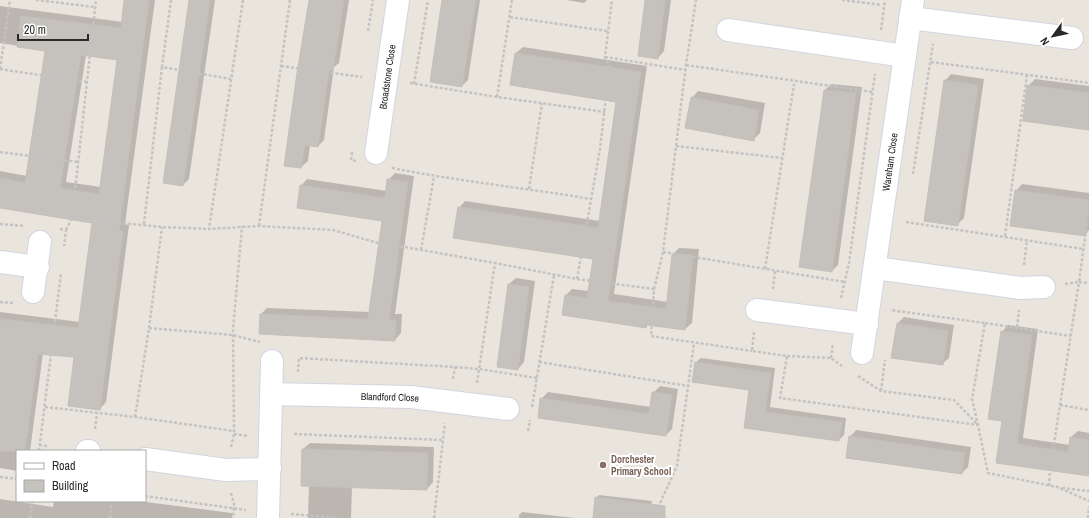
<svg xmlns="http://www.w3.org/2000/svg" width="1089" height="518" font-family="'Archivo Narrow',sans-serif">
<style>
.shadow{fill:#0003;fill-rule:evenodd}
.building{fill:#c5c1bc;stroke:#c5c0b6;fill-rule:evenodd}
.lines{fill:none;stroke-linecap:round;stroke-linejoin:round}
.minor-casing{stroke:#d2d4e0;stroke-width:24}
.path{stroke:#c3c3c3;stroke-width:2.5;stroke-dasharray:3 2;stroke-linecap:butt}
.minor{stroke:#fff;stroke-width:22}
.education-dot{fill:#8d6e63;stroke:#fff;stroke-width:1.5}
.labels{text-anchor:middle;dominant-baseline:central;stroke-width:4;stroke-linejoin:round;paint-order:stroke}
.street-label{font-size:10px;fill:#292929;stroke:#fff}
.education-label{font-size:10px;font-weight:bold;fill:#785e54;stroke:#fff;text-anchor:start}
</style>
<rect width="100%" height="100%" fill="#eae5dc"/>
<g class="shadow">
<path d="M125 0H155L125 224 129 225 106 402 100 409 75 357 43 353 30 451H17V471L0 468V312L80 322 93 223 0 207V171L27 176 46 50 0 43V6L123 22ZM86 55 118 59 101 187 66 182Z"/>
<path d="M190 0H215L189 179 183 185Z"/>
<path d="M309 0H349L339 63 334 67 324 140 318 146 310 145 308 161 301 167Z"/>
<path d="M444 0H480L468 80 462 86Z"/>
<path d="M566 0H587L584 3Z"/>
<path d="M647 0H671L664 51 658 58Z"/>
<path d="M523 47 647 66 614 294 668 302 673 254 679 248 699 249 692 323 685 329 648 324 646 327 566 295 572 289 589 291 594 258 459 208 465 201 600 221 618 101 516 53Z"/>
<path d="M951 74 984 79 964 218 957 225 945 81Z"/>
<path d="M1035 79 1089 86V129L1028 86Z"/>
<path d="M831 84 862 87 838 265 832 271 825 90Z"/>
<path d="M698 91 765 103 760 133 754 139 692 98Z"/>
<path d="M395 173 414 176 395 314H402L401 333 395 340 261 314 267 308 370 312 383 220 301 186 307 179 387 191 388 180Z"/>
<path d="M1022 184 1089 193V230L1085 235 1016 191Z"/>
<path d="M516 278 535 281 524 362 518 369 498 366 509 284Z"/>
<path d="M904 317 954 325 949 358 942 364 897 324Z"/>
<path d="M1008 325 1038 329 1023 438 1070 445 1071 437 1078 431 1089 433V475L998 462 1003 421 1002 332Z"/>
<path d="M701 358 775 368 770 407 846 418 844 435 839 440 745 427 750 389 696 362Z"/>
<path d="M660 386 678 389 672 429 666 435 541 399 548 392 651 407 653 393Z"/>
<path d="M856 430 971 447 968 467 962 473 850 437Z"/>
<path d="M310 443 434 447 433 482 427 489 352 486 351 518H308L309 485 303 449Z"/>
<path d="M599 495 652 501 650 518H594L596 498Z"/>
<path d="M0 499 53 507 54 501H138L232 513V518H0Z"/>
<path d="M522 512 575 518H519V515Z"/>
</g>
<g class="building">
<path d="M124 0H149L119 231H123L100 410 68 406 74 357 38 354 25 451H0V319L78 328 92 223 0 208V178L25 183 45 51 17 47 21 16 121 28ZM81 55 117 60 99 194 60 188Z"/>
<path d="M189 0H210L183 186 163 183Z"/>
<path d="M309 0H344L333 70H329L318 147 305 145 301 168 284 166 297 73Z"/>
<path d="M442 0H476L462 87 430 82Z"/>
<path d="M645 0H665L658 59 638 56Z"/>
<path d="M515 53 641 72 608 301 666 309 672 254 693 255 685 330 647 325 646 328 562 315 565 295 587 298 593 259 453 238 458 207 598 228 616 102 510 85Z"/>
<path d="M944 80 978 85 958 226 924 221Z"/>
<path d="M1027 85 1089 93V130L1023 121Z"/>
<path d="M824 90 856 93 832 272 799 267Z"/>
<path d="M691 97 759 110 754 141 685 128Z"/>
<path d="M387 179 408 182 389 320H396L395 341 259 334 260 314 368 319 382 221 297 208 300 185 385 198Z"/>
<path d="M1015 190 1089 200 1085 236 1010 226Z"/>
<path d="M508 284 529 287 518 370 497 367Z"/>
<path d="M897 323 948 331 943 365 891 358Z"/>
<path d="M1001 331 1032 335 1017 444 1068 452 1070 437 1089 440V476L996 463 1002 421 988 419Z"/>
<path d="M695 362 771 373 765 412 842 422 839 441 744 428 749 390 692 382Z"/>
<path d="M652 392 672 395 666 436 538 418 540 398 649 414Z"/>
<path d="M849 436 965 453 962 474 846 458Z"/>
<path d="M302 449 428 453 427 490 301 486Z"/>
<path d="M595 497 665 506V518H593Z"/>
</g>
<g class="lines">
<defs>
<g id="minor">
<path d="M910 18 1072 38"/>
<path d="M728 30 905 56"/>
<path id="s1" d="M376 153 398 0"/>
<path d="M0 262 38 267"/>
<path d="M875 268 1021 288 1044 287"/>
<path d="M33 292 40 242"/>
<path d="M757 310 867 324"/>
<path id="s2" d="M862 353 913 0"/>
<path id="s3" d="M271 394 411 397 508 409"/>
<path d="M87 451H89"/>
<path d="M145 459 226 470 270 469"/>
<path d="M268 518 272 361"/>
</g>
</defs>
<use href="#minor" class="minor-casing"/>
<g class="path">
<path d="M36 0 95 7"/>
<path d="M171 0 162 67 231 79"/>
<path d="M243 0 209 229 259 226 333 230 378 243 399 246 495 263"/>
<path d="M842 0 882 5"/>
<path d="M510 17 607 31"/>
<path d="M881 30 885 0"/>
<path d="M368 31 373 0"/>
<path d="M605 57 685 70"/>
<path d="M931 62 1089 83"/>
<path d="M686 65 872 92"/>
<path d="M281 66 362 77"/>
<path d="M610 68 605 57 612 0"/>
<path d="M0 69 87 82"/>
<path d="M0 69 10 0"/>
<path d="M410 83 497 97 605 112"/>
<path d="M414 84 428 0"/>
<path d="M497 97 512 0"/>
<path d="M676 146 782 158"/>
<path d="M0 152 78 162"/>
<path d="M352 152 351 160 356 161"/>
<path d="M392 168C458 181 525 188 591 199"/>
<path d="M913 174 933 44"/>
<path d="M529 189 542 103"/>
<path d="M72 218 96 0"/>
<path d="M906 222 1083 249"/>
<path d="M0 224 25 226"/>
<path d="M144 224 162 67"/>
<path d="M259 226 290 0"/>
<path d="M60 229 66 230 64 246"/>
<path d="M66 230 72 218 162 227 209 229"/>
<path d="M1005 236 1027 75"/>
<path d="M421 250 434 177"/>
<path d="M663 252 845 282"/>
<path d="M1024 265 1027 240"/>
<path d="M765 269 794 84"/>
<path d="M577 279 654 289 651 336 752 351"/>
<path d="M1065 284 1079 282 1089 208"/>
<path d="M654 289 663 252 686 65 696 0"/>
<path d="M773 289 775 271"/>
<path d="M841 298 849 263 875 74"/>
<path d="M0 302 13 303"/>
<path d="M985 323 1070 336"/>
<path d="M1017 327 1019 310"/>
<path d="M149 328 233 335 260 342"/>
<path d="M754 332 752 351 787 356 780 398 978 425 988 473 1057 487 1089 501"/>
<path d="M787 356 831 358 842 366"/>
<path d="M831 358 833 343"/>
<path d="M539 362 688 386"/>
<path d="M298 372 299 358 455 367 479 369 537 378"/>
<path d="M858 376 881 391 954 400 978 425 972 399 985 323 890 310"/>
<path d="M453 379 455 367"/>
<path d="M477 383 495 263 577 279 600 149 607 88"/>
<path d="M881 391 885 360"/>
<path d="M1060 405 1089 410"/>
<path d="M45 407 135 417 234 431"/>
<path d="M532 407 554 275"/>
<path d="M135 417 149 328 162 227"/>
<path d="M95 429 97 413"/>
<path d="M528 431 530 420"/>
<path d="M234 434 248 436"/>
<path d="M294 434 443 440"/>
<path d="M39 445 47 446"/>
<path d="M231 447 234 434 233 330 242 226"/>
<path d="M1053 450 1079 282 1089 283"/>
<path d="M39 451 61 273"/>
<path d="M0 477 17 479"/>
<path d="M1049 486 1050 470"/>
<path d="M1062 488 1089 491"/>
<path d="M231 493 234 504 233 518"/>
<path d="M145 496 246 510"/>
<path d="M656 512 677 466 694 343"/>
<path d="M291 514 337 518"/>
<path d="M30 518 32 501"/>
<path d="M110 518 112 501"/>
<path d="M434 518 445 423"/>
<path d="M1088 518 1089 507"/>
</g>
<use href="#minor" class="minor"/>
</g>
<circle class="education-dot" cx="603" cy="465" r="4"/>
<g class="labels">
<g class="street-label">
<text stroke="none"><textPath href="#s1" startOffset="77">Broadstone Close</textPath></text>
<text stroke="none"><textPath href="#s2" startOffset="193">Wareham Close</textPath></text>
<text stroke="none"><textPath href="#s3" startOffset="119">Blandford Close</textPath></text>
</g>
<g class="education-label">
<text x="611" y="459">Dorchester<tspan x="611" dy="12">Primary School</tspan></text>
</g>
</g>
<rect x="16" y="450" width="130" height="52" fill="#ffffff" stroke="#a9a9a9"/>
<rect x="24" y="463" width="20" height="6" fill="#ffffff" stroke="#a9a9a9"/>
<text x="52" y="470" font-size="12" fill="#292929">Road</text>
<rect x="24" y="480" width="20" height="12" fill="#c5c1bc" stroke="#a9a9a9"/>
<text x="52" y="490" font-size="12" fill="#292929">Building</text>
<g transform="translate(1053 36) rotate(237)" stroke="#ffffff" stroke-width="3" paint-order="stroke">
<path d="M0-3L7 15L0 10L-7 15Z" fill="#292929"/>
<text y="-6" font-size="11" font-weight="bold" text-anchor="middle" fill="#292929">N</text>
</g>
<path d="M18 34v6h70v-6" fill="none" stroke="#292929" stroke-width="2"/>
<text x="24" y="34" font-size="12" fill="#292929" stroke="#ffffff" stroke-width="3" paint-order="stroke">20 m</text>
</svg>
